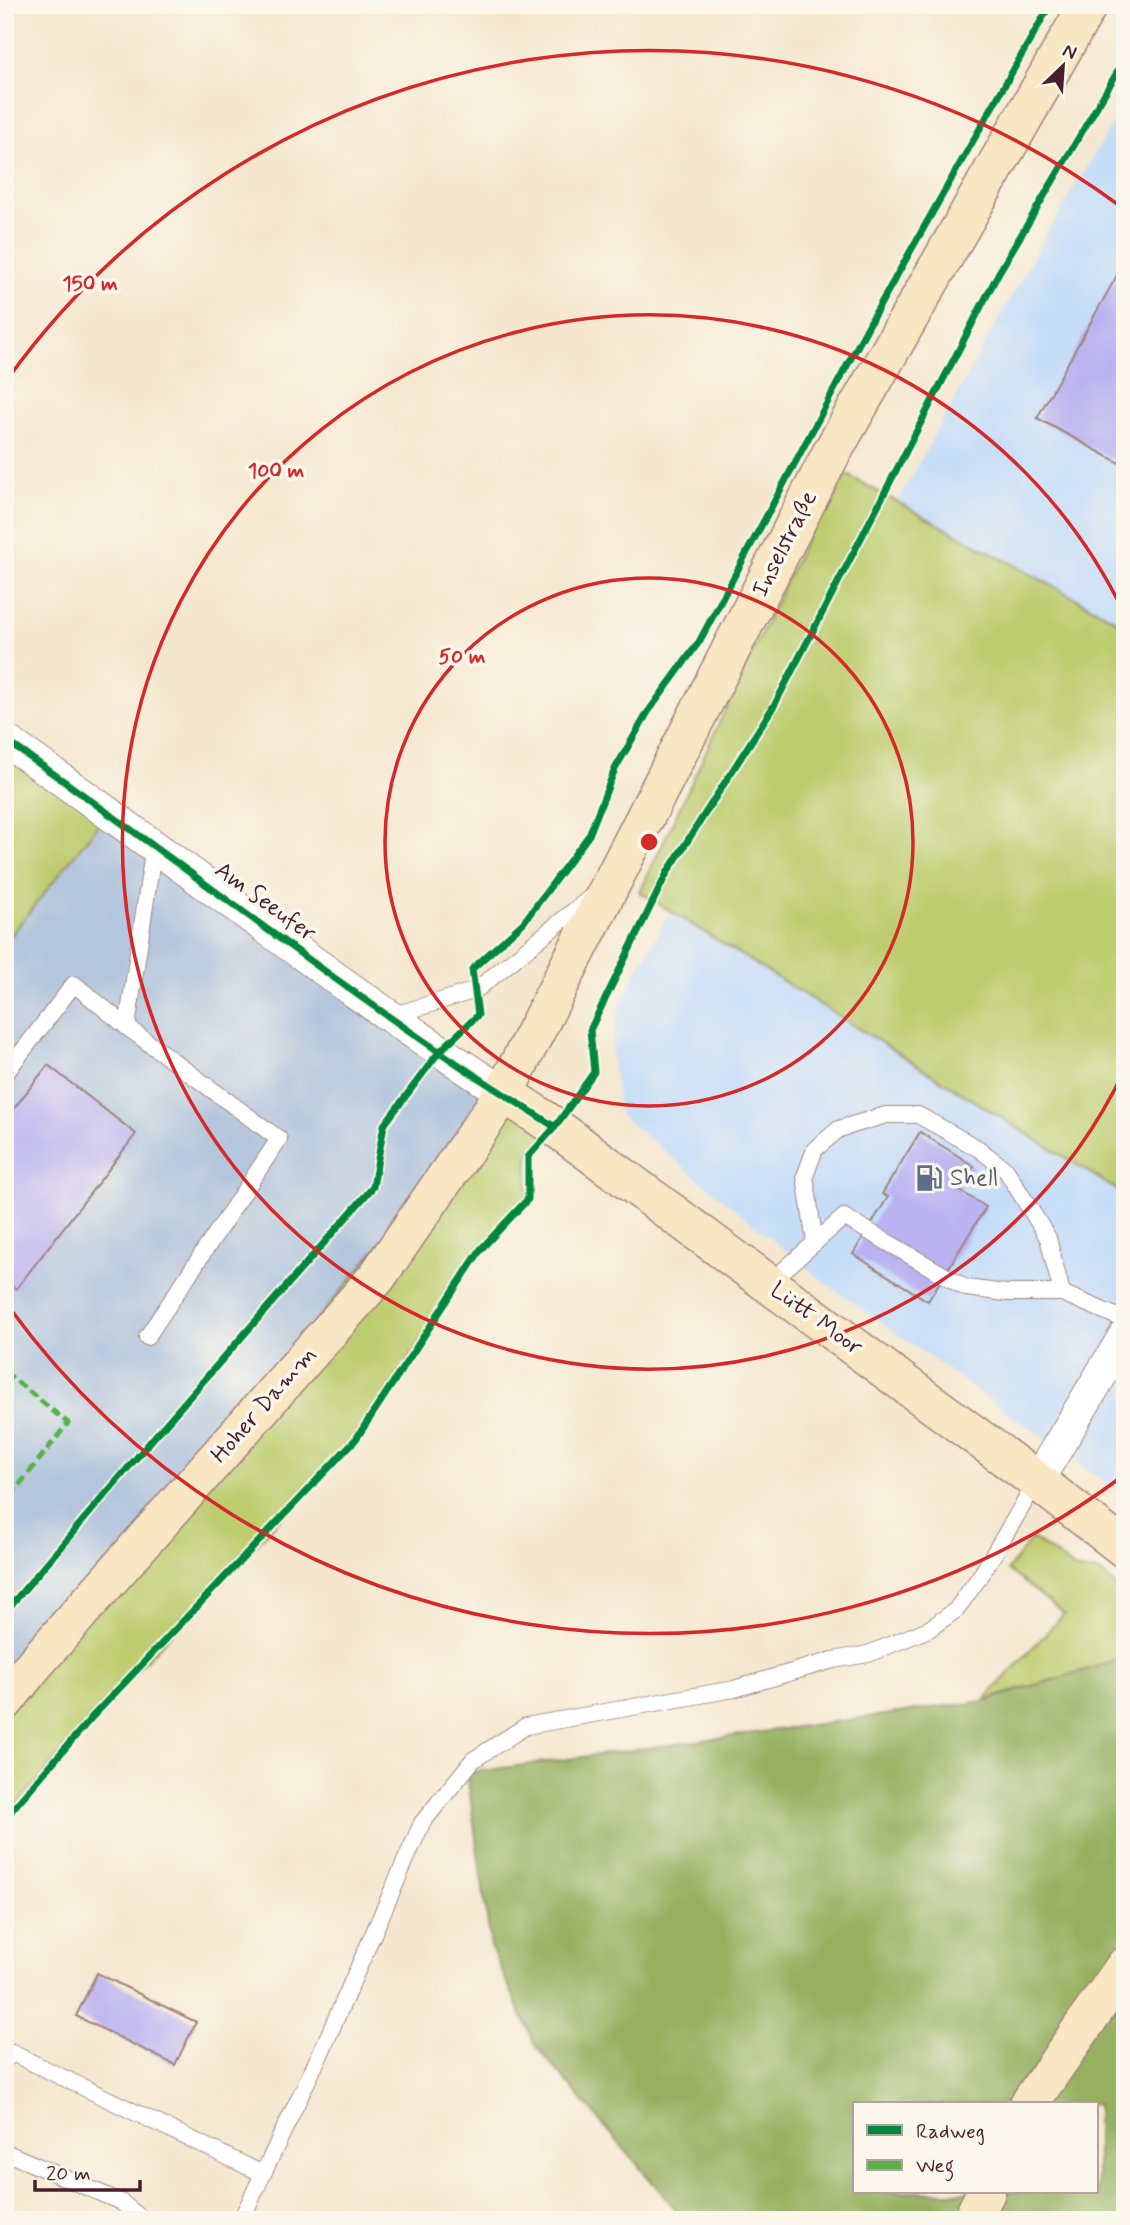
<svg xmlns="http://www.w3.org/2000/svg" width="1130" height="2225" font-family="Mynerve,sans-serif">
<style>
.built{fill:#c6ddf8}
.industrial{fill:#b4c6dd}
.green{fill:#bdcc6e;stroke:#84764c;stroke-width:2}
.forest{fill:#96b061;stroke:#706846;stroke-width:2;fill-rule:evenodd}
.building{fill:#bab2f1}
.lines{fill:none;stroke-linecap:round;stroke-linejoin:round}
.service-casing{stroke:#a0837d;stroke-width:18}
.minor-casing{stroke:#a0837d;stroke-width:34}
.secondary-casing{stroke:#a0837d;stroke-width:41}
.service{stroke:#fff;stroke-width:16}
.minor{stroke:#fff;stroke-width:32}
.secondary{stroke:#f9e7c3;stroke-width:38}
.quiet{stroke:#57b146;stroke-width:5;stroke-dasharray:10 5;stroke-linecap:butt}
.cycleway-casing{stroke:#fbf7ec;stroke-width:11}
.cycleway{stroke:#00873e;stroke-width:7}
.ring{fill:none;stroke:#d62828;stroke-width:3.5}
.labels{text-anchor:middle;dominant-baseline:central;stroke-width:7;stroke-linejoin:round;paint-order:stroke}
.street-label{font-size:24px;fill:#4a1f2b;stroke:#fbf7ec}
.service-label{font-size:24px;fill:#4e5e75;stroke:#fbf7ec;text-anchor:start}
.centre{fill:#d62828;stroke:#fbf7ec;stroke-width:3.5}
.ring-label{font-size:21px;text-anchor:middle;font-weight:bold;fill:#d62828;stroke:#fbf7ec;stroke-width:7;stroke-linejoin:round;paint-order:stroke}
</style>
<rect width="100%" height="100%" fill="#fbf7ec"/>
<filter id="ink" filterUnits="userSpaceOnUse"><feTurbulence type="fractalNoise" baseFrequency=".0143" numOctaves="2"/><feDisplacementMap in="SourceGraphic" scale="14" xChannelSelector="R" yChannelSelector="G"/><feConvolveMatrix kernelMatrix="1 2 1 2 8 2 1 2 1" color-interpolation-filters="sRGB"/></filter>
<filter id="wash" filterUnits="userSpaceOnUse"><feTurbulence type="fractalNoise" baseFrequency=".00686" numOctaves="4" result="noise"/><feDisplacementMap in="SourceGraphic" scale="28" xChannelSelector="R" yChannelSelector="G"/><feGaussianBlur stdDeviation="1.57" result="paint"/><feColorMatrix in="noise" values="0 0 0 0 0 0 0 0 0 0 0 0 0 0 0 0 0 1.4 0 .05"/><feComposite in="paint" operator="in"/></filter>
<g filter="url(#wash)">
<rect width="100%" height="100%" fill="#f5e7cf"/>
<path class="built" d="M1125 103V1496L825 1283 620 1115 611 1053 621 1000 1037 250Z"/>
<path class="industrial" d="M109 811 504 1093 5 1701V943Z"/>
<g class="green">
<path d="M838 470 1125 625V1195L640 892Z"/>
<path d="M5 740 109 811 5 943Z"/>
<path d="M504 1093 555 1127 528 1157V1199L481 1249 356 1439 92 1717 5 1818V1701Z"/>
<path d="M1032 1538 1077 1570 1100 1572 1125 1595V1658L984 1700 1064 1614 1008 1570Z"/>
</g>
<path class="forest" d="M1125 1658V2220H680L673 2206 536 2046 491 1947 467 1773 984 1701ZM855 2104H1097V2192H855Z"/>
<g id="blocks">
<g class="building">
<path d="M1125 261V466L1037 418Z"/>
<path d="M48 1065 136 1134 16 1289 5 1281V1120Z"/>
<path d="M920 1132 974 1166 959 1190 986 1207 928 1301 853 1254 888 1197 882 1194Z"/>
<path d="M97 1973 196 2022 175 2065 76 2016Z"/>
</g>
</g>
</g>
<g filter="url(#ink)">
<use href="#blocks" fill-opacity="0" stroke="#a0837d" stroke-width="2"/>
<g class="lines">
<defs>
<g id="service">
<path d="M391 1016 476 990 591 897"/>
<path d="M127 1027 154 845"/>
<path d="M5 1074 74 984 127 1027 279 1139 147 1337"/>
<path d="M815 1243 805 1176 815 1149 839 1129 886 1115H918L979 1149 1006 1170 1048 1238 1062 1293"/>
<path d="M768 1284 844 1217 966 1288 1006 1293H1062L1125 1320"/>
<path d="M5 2060 12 2053 263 2174"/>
<path d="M5 2152 121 2202 143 2220"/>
<path d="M241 2220 323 2048 422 1823 473 1760 526 1726 734 1689 833 1660 868 1654 929 1629 956 1610 983 1572 1037 1481"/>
</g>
<g id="minor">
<path d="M5 740C173 856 333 983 504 1093"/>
<path d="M1037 1481 1125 1335"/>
</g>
<g id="secondary">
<path d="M504 1093 555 1127 1037 1481 1125 1549"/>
<path d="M5 1701 31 1668 377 1277 504 1093 831 454 1088 5"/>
<path d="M1029 2104 1125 1966"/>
<path d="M972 2220 986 2192"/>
</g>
</defs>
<use href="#service" class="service-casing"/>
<use href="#minor" class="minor-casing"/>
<use href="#secondary" class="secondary-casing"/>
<use href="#service" class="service"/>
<use href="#minor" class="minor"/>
<use href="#secondary" class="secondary"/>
<path class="quiet" d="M5 1372 68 1423 5 1503"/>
<defs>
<g id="cycleway">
<path d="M5 740C152 841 292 952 440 1052 477 1078 517 1102 555 1127"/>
<path d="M5 1612 156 1435 373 1187 384 1125 439 1052 478 1015 472 969 523 923 589 835 615 769 648 712 699 642 872 319 1050 5"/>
<path d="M5 1818 92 1717 356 1439 481 1249 528 1199V1157L555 1127 594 1072 590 1030 667 873 775 704 998 274 1125 59"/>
</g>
</defs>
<use href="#cycleway" class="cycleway-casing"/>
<use href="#cycleway" class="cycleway"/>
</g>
</g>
<g class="ring">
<circle cx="649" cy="842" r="264"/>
<path d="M1125 1069A527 527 0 1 1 1125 615"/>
<path d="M1120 1478A791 791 0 0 1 9 1307M9 377A791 791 0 0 1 1120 206"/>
</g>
<defs>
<symbol id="fuel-bare" viewBox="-9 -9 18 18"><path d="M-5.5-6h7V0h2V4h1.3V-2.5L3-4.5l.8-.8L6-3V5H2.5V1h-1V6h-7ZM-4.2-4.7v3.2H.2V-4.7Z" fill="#5c6f8a" stroke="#fbf7ec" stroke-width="2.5" paint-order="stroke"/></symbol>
</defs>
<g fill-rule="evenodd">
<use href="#fuel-bare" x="910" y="1159" width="38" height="38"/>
</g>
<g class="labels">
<g class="street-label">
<text transform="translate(785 544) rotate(-63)">Inselstraße</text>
<text transform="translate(265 902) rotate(36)">Am Seeufer</text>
<text transform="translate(816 1319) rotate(36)">Lütt Moor</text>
<text transform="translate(264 1405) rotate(-49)">Hoher Damm</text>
</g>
<g class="service-label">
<text x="950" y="1178">Shell</text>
</g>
</g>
<circle cx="649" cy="842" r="10" class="centre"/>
<g class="ring-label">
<text x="90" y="290">150 m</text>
<text x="276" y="477">100 m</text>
<text x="462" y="663">50 m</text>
</g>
<rect width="1130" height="2225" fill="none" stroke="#fbf7ec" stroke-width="28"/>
<rect x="853" y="2102" width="245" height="91" fill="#fbf7ec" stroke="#b4a19f" stroke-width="2"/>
<rect x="867" y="2125" width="35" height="10" fill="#00873e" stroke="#b4a19f" stroke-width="2"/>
<text x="916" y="2138" font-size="21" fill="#4a1f2b">Radweg</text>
<rect x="867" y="2160" width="35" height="10" fill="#57b146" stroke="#b4a19f" stroke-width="2"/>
<text x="916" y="2172" font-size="21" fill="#4a1f2b">Weg</text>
<g transform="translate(1063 66) rotate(25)" stroke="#fbf7ec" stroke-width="5" paint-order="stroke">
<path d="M0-5L12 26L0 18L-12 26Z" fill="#4a1f2b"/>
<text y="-10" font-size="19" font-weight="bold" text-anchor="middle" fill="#4a1f2b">N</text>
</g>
<path d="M35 2180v10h105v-10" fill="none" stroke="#4a1f2b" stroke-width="3.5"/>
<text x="46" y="2180" font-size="21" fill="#4a1f2b" stroke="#fbf7ec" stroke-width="5" paint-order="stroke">20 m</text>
</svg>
